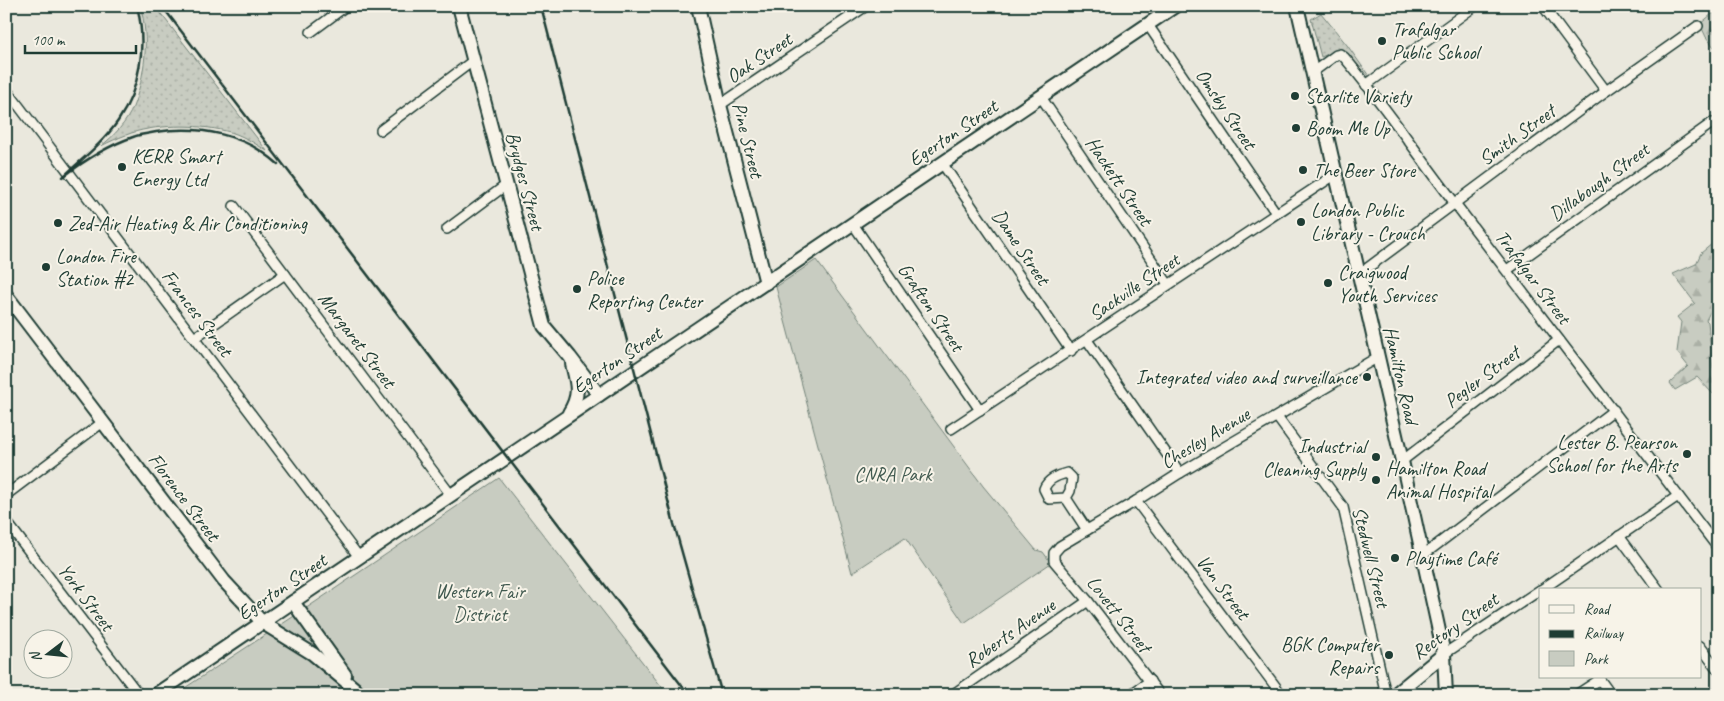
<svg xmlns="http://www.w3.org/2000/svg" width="1724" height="701" font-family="Caveat,sans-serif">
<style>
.grass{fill:url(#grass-dots);stroke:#74847a}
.forest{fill:url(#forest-firs);stroke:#74847a}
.park{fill:#c8ccc1;stroke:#74847a}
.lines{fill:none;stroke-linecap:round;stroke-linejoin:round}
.street-casing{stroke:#1f3d34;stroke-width:12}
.secondary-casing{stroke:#1f3d34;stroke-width:16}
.street{stroke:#f7f3e8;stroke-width:9}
.secondary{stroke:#f7f3e8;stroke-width:12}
.rail{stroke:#1f3d34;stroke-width:2.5}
.poi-dot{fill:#1f3d34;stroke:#f7f3e8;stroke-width:2}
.labels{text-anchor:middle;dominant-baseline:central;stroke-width:4;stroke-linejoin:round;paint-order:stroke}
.poi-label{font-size:20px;fill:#1f3d34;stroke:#f7f3e8;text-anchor:start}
.street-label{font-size:20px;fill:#1f3d34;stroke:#f7f3e8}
.park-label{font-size:20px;fill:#415a50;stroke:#f7f3e8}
</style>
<defs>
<pattern id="grass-dots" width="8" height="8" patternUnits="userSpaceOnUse" patternTransform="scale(1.25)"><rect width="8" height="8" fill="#c8ccc1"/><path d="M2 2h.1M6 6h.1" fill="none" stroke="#abb0a6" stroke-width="1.8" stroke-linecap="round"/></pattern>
<pattern id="forest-firs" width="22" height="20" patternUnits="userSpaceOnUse" patternTransform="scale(1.25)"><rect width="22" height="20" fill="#c8ccc1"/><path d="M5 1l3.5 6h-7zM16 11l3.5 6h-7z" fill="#abb0a6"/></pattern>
</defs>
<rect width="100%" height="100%" fill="#eae8dd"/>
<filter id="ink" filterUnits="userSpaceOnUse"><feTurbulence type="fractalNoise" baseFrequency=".02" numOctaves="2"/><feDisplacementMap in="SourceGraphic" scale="10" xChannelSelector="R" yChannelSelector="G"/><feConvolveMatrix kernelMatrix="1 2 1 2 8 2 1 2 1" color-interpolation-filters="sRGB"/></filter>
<g filter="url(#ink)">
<g class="grass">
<path d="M140 6H155L267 151C254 143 241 134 226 131 197 124 153 124 126 135 118 138 109 142 101 146 114 136 127 122 133 107 145 76 150 38 140 6Z"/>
<path d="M1321 13 1347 45 1369 76 1366 78 1342 51 1338 50 1321 57 1311 19Z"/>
</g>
<g class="forest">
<path d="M1718 9V52L1706 37 1700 24Z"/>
<path d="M1718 239V296L1706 320 1708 322 1713 369 1718 375V392L1713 394 1697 377 1675 390 1670 383 1688 366 1677 352 1681 322 1677 317 1695 303 1673 274 1696 264 1701 253Z"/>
</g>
<g class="park">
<path d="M816 260 983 486 1036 550 1043 552 1051 563 964 623 905 538 852 573 776 287Z"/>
<path d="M499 478 668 695H174L308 607Z"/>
</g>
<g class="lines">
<defs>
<g id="street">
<path d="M1543 6 1606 91"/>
<path d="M1148 25 1276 213"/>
<path d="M311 32 346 6"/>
<path d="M1313 72 1336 55 1340 54 1344 57C1383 103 1417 154 1454 202 1542 317 1630 433 1718 548"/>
<path d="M1366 85 1475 6"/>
<path d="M6 89 359 557"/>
<path d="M1041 97 1168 284"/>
<path d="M720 105 866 6"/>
<path d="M381 130 474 60"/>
<path d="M942 163 1071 351"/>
<path d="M234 206 451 495"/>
<path d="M853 224 980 410"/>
<path d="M447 229 506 185"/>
<path d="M1507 270 1712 123"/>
<path d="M1358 275 1606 91 1698 26"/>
<path d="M194 338 285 274"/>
<path d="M1087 340 1180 473"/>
<path d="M1277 417 1343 507 1386 695"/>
<path d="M951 429 1336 174"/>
<path d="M1402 461 1559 340"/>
<path d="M6 495 103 422"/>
<path d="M1066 498 1049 499 1044 489C1047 480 1058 475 1067 473L1072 478 1070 491 1066 498 1087 530"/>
<path d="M1136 501 1282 695"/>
<path d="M6 521 139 695"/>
<path d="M1619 536 1659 590"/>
<path d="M1422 556 1614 410"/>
<path d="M1541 590 1678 496"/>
<path d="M1700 646 1718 670"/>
<path d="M1444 654 1540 590"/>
<path d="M1598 677 1611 695"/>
<path d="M952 695 1088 601"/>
<path d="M1130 695 1150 681"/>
<path d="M1160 695 1088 601 1054 561V553L1060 546 1136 501 1180 473 1378 357"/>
<path d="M1576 695 1599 680"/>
<path d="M1714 695 1718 692"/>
</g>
<g id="secondary">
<path d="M459 6 544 326 570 357 599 395"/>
<path d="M698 6 720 105 766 283"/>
<path d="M1297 6 1402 461 1444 654 1446 695"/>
<path d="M6 295 224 581 263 623 313 654 355 689 360 695"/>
<path d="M569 413C581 394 577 384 572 364"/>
<path d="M293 602 345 675"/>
<path d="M155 695 1175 6"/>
<path d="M1394 695 1444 654"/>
</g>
</defs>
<use href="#street" class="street-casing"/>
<use href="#secondary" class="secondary-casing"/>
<use href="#street" class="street"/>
<use href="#secondary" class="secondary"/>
<g class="rail">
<path d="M137 6C147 45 140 89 118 121 103 143 82 159 63 177 85 160 107 146 133 137 140 134 148 134 156 132 199 125 245 134 278 164"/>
<path d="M162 6 689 695"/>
<path d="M541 6 674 524 722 695"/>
</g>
</g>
</g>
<g class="poi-dot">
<circle cx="1382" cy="41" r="5"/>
<circle cx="1295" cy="96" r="5"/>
<circle cx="1296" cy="128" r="5"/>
<circle cx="122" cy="167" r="5"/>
<circle cx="1303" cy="170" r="5"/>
<circle cx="1301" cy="222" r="5"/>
<circle cx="58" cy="223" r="5"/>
<circle cx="46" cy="267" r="5"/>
<circle cx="1328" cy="283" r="5"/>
<circle cx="577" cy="289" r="5"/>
<circle cx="1367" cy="377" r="5"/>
<circle cx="1687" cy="454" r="5"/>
<circle cx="1376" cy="457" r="5"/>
<circle cx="1376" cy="480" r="5"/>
<circle cx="1395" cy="558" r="5"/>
<circle cx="1389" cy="655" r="5"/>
</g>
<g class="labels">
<g class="poi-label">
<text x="1392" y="29">Trafalgar<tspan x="1392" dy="23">Public School</tspan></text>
<text x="1305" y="96">Starlite Variety</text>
<text x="1306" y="128">Boom Me Up</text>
<text x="132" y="156">KERR Smart<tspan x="132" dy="23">Energy Ltd</tspan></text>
<text x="1313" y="170">The Beer Store</text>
<text x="1311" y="210">London Public<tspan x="1311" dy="23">Library - Crouch</tspan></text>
<text x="68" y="223">Zed-Air Heating &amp; Air Conditioning</text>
<text x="56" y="256">London Fire<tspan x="56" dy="23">Station #2</tspan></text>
<text x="1338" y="272">Craigwood<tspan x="1338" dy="23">Youth Services</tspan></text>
<text x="587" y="278">Police<tspan x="587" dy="23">Reporting Center</tspan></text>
<text x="1357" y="377" text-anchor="end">Integrated video and surveillance</text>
<text x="1677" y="442" text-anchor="end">Lester B. Pearson<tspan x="1677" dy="23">School for the Arts</tspan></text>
<text x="1366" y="446" text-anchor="end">Industrial<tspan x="1366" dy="23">Cleaning Supply</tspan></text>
<text x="1386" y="468">Hamilton Road<tspan x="1386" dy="23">Animal Hospital</tspan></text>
<text x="1405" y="558">Playtime Café</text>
<text x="1379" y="644" text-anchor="end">BGK Computer<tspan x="1379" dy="23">Repairs</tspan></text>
</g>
<g class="street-label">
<text transform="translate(759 58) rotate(-34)">Oak Street</text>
<text transform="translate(1226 109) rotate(56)">Omsby Street</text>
<text transform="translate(953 133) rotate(-34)">Egerton Street</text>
<text transform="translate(1517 135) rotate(-36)">Smith Street</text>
<text transform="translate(748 140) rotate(76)">Pine Street</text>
<text transform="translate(525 181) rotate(75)">Brydges Street</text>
<text transform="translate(1119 181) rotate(56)">Hackett Street</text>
<text transform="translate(1599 182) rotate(-36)">Dillabough Street</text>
<text transform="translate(1021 247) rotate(56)">Dame Street</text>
<text transform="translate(1533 277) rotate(53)">Trafalgar Street</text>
<text transform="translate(1134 287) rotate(-34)">Sackville Street</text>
<text transform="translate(931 307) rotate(56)">Grafton Street</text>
<text transform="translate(197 313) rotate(53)">Frances Street</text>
<text transform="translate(357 340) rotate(53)">Margaret Street</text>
<text transform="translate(617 360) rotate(-34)">Egerton Street</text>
<text transform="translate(1401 375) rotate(77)">Hamilton Road</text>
<text transform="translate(1482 377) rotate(-37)">Pegler Street</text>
<text transform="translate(1205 438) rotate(-31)">Chesley Avenue</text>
<text transform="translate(184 497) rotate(53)">Florence Street</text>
<text transform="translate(1371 557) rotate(76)">Stedwell Street</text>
<text transform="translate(282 587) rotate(-34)">Egerton Street</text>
<text transform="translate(1223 587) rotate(53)">Van Street</text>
<text transform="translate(86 597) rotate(53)">York Street</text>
<text transform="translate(1119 614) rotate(52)">Lovett Street</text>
<text transform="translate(1455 626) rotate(-35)">Rectory Street</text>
<text transform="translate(1010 633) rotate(-35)">Roberts Avenue</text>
</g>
<g class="park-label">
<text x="893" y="474">CNRA Park</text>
<text x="480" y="591">Western Fair<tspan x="480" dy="23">District</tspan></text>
</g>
</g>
<rect width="1724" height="701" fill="none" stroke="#f7f3e8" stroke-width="25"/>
<rect x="12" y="12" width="1699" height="676" fill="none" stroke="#1f3d34" stroke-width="2" filter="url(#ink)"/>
<rect x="1539" y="588" width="162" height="90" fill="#f7f3e8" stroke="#a1aaa0"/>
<rect x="1549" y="605" width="25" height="8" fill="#f7f3e8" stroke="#a1aaa0"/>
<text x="1584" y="614" font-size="15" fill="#1f3d34">Road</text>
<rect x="1549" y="630" width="25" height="8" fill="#1f3d34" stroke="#a1aaa0"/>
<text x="1584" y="638" font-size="15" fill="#1f3d34">Railway</text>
<rect x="1549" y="651" width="25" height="15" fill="#c8ccc1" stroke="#a1aaa0"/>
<text x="1584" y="664" font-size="15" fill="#1f3d34">Park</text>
<g transform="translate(48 654) rotate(254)"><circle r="24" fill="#f7f3e8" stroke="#a1aaa0"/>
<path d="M0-4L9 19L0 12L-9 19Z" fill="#1f3d34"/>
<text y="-8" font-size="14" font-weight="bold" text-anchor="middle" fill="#1f3d34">N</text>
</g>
<path d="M25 45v8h111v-8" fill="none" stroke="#1f3d34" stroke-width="2.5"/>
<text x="32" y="45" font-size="15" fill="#1f3d34" stroke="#f7f3e8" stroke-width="4" paint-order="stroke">100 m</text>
</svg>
